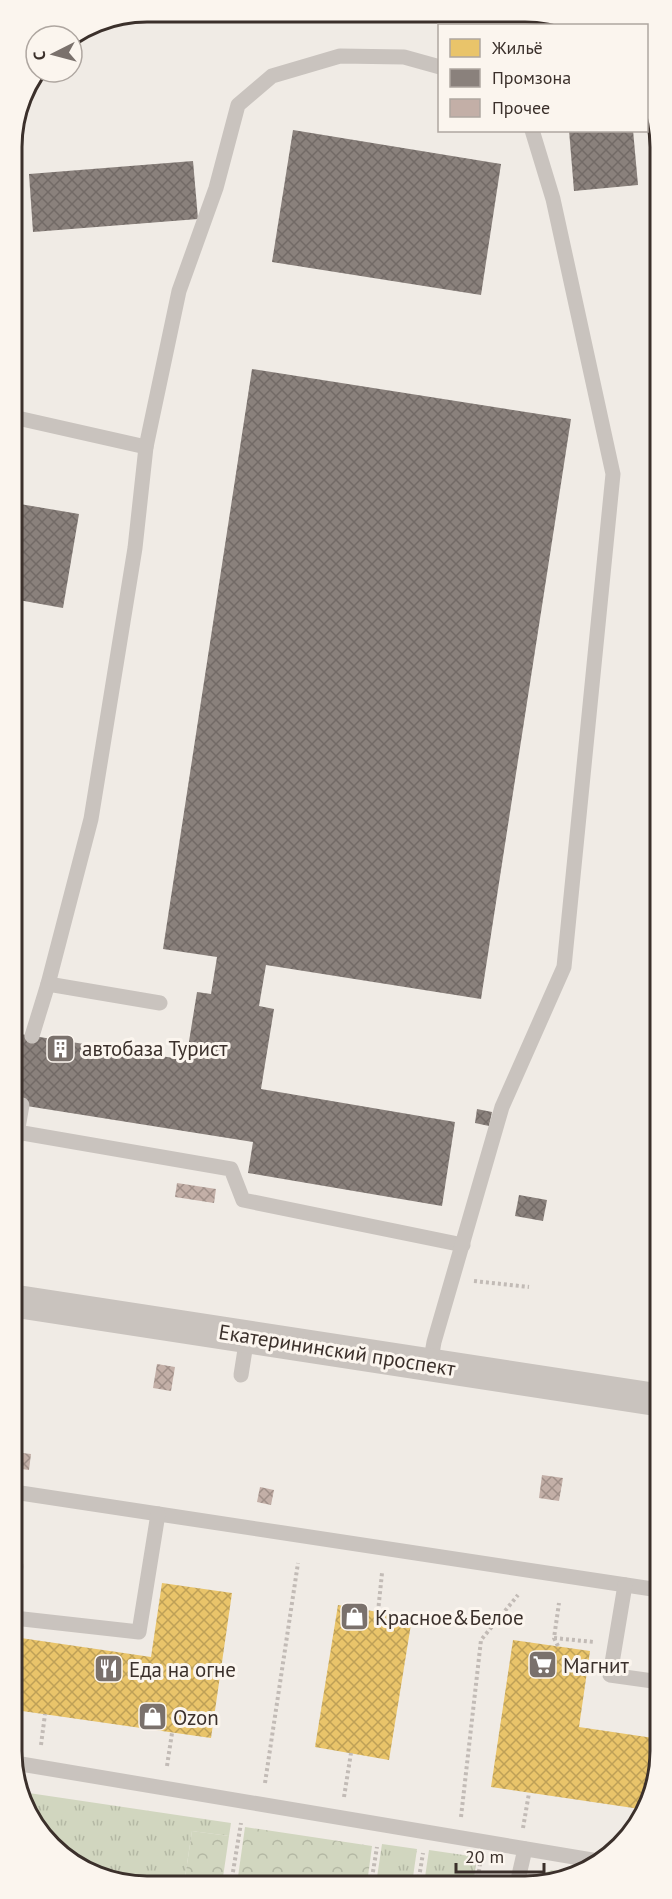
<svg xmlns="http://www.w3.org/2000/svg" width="672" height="1899" font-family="'PT Sans',sans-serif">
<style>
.grass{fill:url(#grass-tufts)}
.park{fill:url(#park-crowns)}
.homes{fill:url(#homes-cross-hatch)}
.industry{fill:url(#industry-cross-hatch)}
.building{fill:url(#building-cross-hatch)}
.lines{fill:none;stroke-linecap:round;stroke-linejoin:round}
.path{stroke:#c2bbb6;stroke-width:4;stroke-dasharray:3 3;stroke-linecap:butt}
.service{stroke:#c9c3be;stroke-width:15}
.tertiary{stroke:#c9c3be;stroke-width:33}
.labels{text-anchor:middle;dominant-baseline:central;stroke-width:6;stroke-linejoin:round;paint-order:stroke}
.poi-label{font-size:21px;fill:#3b302b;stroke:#fbf5ee;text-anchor:start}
.street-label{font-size:21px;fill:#3b302b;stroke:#fbf5ee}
.rim{fill:none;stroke:#3b302b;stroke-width:3}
</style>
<defs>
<pattern id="grass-tufts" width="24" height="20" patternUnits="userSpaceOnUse" patternTransform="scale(1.5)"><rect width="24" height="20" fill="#d1d6bf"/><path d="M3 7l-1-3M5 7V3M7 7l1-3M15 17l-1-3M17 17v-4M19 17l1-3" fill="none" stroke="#b4b8a4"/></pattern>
<pattern id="park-crowns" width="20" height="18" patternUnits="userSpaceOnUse" patternTransform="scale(1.5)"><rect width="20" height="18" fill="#d1d6bf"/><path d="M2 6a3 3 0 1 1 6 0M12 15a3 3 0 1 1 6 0" fill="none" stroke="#b4b8a4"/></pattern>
<pattern id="homes-cross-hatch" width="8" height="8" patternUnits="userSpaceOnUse" patternTransform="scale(1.5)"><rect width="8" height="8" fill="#e9c46a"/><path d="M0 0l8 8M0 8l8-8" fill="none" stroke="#bea057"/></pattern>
<pattern id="industry-cross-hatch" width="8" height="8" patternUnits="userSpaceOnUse" patternTransform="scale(1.5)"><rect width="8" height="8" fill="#8a817c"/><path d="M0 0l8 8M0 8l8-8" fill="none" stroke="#726a66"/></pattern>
<pattern id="building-cross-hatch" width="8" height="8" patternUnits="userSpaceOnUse" patternTransform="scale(1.5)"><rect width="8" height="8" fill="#c3afa7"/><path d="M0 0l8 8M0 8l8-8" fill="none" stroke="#a08f88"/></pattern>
</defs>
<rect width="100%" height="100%" fill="#f0ebe5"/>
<g class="grass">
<path d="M22 1792 231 1823 229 1836 192 1831 184 1884H122L52 1847Z"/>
<path d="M382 1844 417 1849 412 1884H376Z"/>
<path d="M429 1850 477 1857 473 1884H424Z"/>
<path d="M552 1870 570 1873 551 1884H540L544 1873Z"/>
</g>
<g class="park">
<path d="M245 1827 372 1846 367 1884H237Z"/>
<path d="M192 1831 229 1836 222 1884H184Z"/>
</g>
<g class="homes">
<path d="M162 1583 232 1593 211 1738 15 1710 14 1637 151 1657Z"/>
<path d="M338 1605 412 1618 389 1760 315 1747Z"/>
<path d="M513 1640 590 1651 579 1727 660 1739V1760L640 1809 491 1787Z"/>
</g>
<g class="industry">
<path d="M293 130 501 164 481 295 272 262Z"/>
<path d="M569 130H633L638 185 574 191Z"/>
<path d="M193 161 198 219 33 232 29 174Z"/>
<path d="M252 369 571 419 481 999 266 965 259 1006 274 1009 261 1089 455 1122 442 1206 248 1173 253 1142 14 1104V1033L186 1060 197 992 211 994 217 957 163 949Z"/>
<path d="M14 503 79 514 63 608 13 599Z"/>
<path d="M477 1109 492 1112 489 1126 475 1123Z"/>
<path d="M519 1195 547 1200 543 1221 515 1216Z"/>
</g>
<g class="building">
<path d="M177 1183 216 1189 214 1203 175 1197Z"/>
<path d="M653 1238 659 1239V1269L649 1268Z"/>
<path d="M157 1364 175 1367 171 1391 153 1388Z"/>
<path d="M14 1452 31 1454 29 1470 14 1468Z"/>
<path d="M542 1475 563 1478 559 1501 539 1498Z"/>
<path d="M260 1487 274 1490 271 1505 257 1502Z"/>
</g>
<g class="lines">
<g class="path">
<path d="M474 1281 529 1287"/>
<path d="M19 1546 21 1529"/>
<path d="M378 1612 382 1573"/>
<path d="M554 1638 594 1642"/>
<path d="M558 1646 554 1638 559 1603"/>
<path d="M41 1745 45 1714"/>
<path d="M167 1766 172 1733"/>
<path d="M265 1783 298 1563"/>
<path d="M344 1797 351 1753"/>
<path d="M461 1817 481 1640 518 1595"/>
<path d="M523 1828 529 1793"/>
<path d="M231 1884 241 1823"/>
<path d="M371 1884 377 1847"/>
<path d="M418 1884 423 1853"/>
<path d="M477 1884 480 1864"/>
</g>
<g class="service">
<path d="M13 417 146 447"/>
<path d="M48 984 91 819 135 548 146 447 179 291 216 188 238 105 272 76 340 56 404 57 440 67"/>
<path d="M32 1036 48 984 160 1003"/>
<path d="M17 1132 231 1169 243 1200 463 1245"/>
<path d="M14 1151 22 1105"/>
<path d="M14 1162V1199"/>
<path d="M430 1365 434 1342 502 1107 564 967 613 474 553 199 532 130"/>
<path d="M241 1375 247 1337"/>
<path d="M14 1492 659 1590"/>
<path d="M14 1581 16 1566"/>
<path d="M625 1585 610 1675 660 1682"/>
<path d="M14 1618 139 1632 158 1514"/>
<path d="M15 1763 592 1860"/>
<path d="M517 1884 525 1849"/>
</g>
<path class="tertiary" d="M14 1301 659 1400"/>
</g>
<defs>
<symbol id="building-square" viewBox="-11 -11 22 22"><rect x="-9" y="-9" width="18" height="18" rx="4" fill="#7a716c" stroke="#fbf5ee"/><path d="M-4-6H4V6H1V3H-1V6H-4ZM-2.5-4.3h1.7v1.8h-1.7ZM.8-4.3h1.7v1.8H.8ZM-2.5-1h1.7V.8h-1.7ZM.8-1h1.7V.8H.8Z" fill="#fff"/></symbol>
<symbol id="shop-square" viewBox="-11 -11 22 22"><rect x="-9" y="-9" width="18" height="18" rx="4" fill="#7a716c" stroke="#fbf5ee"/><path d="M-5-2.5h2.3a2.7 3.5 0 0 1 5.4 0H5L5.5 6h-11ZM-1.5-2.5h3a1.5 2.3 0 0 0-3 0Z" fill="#fff"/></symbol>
<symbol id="supermarket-square" viewBox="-11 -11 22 22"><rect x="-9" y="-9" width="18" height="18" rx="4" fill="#7a716c" stroke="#fbf5ee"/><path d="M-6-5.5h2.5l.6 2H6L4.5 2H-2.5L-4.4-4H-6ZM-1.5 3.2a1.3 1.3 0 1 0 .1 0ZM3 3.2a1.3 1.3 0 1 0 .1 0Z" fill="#fff"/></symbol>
<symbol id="restaurant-square" viewBox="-11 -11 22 22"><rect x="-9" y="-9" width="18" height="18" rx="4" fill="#7a716c" stroke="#fbf5ee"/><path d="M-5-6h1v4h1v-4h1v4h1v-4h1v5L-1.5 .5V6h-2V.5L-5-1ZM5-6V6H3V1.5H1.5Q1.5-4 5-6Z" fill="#fff"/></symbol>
</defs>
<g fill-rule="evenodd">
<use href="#building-square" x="44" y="1032" width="33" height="33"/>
<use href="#shop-square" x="338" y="1600" width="33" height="33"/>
<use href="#supermarket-square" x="526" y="1648" width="33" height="33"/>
<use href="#restaurant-square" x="92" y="1652" width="33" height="33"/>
<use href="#shop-square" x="136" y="1700" width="33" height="33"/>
</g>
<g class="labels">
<g class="poi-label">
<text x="82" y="1048">автобаза Турист</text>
<text x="375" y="1617">Красное&amp;Белое</text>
<text x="563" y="1665">Магнит</text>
<text x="129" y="1669">Еда на огне</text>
<text x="173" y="1717">Ozon</text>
</g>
<g class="street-label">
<text transform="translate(337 1350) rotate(9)">Екатерининский проспект</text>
</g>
</g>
<path d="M0 0H672V1899H0ZM147 22H525A125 125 0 0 1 650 147V1751A125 125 0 0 1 525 1876H147A125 125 0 0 1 22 1751V147A125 125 0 0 1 147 22Z" fill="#fbf5ee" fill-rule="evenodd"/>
<path class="rim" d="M147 22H525A125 125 0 0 1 650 147V1751A125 125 0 0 1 525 1876H147A125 125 0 0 1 22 1751V147A125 125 0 0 1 147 22Z"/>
<rect x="438" y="24" width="210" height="108" fill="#fbf5ee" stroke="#aea6a0" stroke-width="1.5"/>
<rect x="450" y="39" width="30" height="18" fill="#e9c46a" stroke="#aea6a0" stroke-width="1.5"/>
<text x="492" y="54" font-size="18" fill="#3b302b">Жильё</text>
<rect x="450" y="69" width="30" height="18" fill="#8a817c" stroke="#aea6a0" stroke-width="1.5"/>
<text x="492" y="84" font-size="18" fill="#3b302b">Промзона</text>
<rect x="450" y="99" width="30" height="18" fill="#c3afa7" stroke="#aea6a0" stroke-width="1.5"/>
<text x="492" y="114" font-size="18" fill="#3b302b">Прочее</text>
<g transform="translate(54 54) rotate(264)"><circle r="28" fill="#fbf5ee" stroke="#aea6a0" stroke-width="1.5"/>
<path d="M0-4.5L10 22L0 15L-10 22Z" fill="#7a716c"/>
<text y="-9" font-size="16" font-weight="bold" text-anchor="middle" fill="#3b302b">С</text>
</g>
<path d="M456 1863v9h88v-9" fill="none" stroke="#3b302b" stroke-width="3"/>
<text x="465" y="1863" font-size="18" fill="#3b302b" stroke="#fbf5ee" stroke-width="4.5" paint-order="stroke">20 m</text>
</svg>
